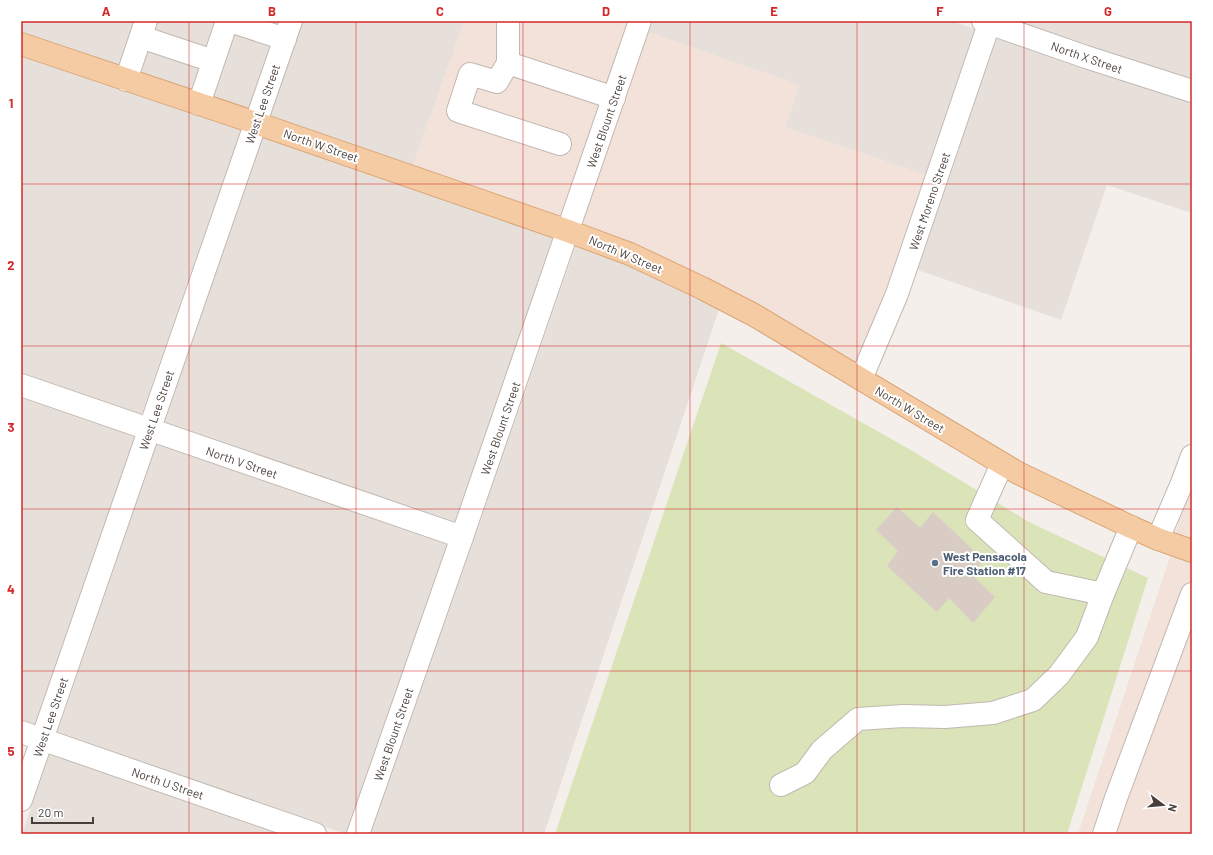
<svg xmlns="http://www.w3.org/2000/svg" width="1213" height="855" font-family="Barlow,sans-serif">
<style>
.residential{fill:#e7e0da}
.commercial{fill:#f3e2d9}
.green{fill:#dae4b8}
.building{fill:#d8ccc5}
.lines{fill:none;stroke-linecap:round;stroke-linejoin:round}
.minor-casing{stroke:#c2b8b1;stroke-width:24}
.major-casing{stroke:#d9a474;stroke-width:24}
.minor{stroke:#fff;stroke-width:22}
.major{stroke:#f5cba4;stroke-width:22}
.grid{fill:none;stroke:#d62828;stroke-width:1;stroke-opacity:0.55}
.service-dot{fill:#5c6f8a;stroke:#fff;stroke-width:1.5}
.labels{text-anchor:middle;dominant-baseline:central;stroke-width:4;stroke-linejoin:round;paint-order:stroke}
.street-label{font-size:12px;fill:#483f3a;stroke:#fff}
.service-label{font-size:12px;font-weight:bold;fill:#4e5e75;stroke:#fff;text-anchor:start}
.neatline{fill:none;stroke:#d62828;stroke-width:1.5}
.grid-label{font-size:13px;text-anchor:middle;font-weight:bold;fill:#d62828}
</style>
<rect width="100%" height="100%" fill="#f4efeb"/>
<g class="residential">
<path d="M21 21H278L248 109 21 33Z"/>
<path d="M303 21H464L413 166 270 117Z"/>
<path d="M653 21H951L975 29 925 175 785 127 799 85 649 32Z"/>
<path d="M1015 21H1192V80L1090 47Z"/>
<path d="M997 37 1083 67 1192 102V213L1107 185 1061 320 918 270Z"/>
<path d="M21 55 241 129 141 416 21 374Z"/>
<path d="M263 136 553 237 455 524 164 424Z"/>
<path d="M576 245 626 264 697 297 719 309 544 834H370L477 531Z"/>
<path d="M21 396 135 436 34 726 21 722Z"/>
<path d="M157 443 448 543 346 834 57 734Z"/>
<path d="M50 753 283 834H22Z"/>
</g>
<g class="commercial">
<path d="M464 21H628L560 217 413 166Z"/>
<path d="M649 32 799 85 785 127 925 175 886 290 855 363 582 225Z"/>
<path d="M1192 490V540L1175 534 1183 510Z"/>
<path d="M1172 551 1192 558V834H1078Z"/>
</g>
<path class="green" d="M721 343 909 449 1029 522 1148 578 1067 834H555Z"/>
<path class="building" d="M897 507 920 528 933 512 984 560 971 574 995 597 973 623 949 598 937 612 887 566 898 551 876 530Z"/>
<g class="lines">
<defs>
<g id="minor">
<path d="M230 21 285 39"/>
<path d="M508 21V63L614 98"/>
<path d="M983 21 1086 57 1192 91"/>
<path d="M141 37 213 61"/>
<path d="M508 63 497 82 470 74 458 111 560 144"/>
<path d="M126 80 146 21"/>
<path d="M199 104 227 21"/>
<path d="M861 379 897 294 990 21"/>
<path d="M21 385 462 537"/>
<path d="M1002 464 977 520 1046 582 1103 594 1131 527"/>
<path d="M1158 539 1182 483 1192 456"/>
<path d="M21 732 315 834"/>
<path d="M781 785 805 773 822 750 858 719 903 716 945 717 993 713 1033 700 1059 675 1087 637 1103 594"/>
<path d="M21 800 291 21"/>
<path d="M358 834 462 537 640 21"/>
<path d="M1104 834 1116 798 1192 594"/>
</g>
<path id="major" d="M21 44 256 123 568 231 630 254 702 288 754 315 1018 473 1131 527 1158 539 1192 551"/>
</defs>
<use href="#minor" class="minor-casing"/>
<use href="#major" class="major-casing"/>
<use href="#minor" class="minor"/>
<use href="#major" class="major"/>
</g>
<path class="grid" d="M189 21V834M356 21V834M523 21V834M690 21V834M857 21V834M1024 21V834M21 184H1192M21 346H1192M21 509H1192M21 671H1192"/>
<circle class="service-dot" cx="935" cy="563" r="4"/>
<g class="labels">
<g class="street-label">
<text transform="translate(1087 57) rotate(19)">North X Street</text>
<text transform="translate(262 104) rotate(-71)">West Lee Street</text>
<text transform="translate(606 121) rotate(-71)">West Blount Street</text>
<text transform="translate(321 145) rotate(19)">North W Street</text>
<text transform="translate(929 201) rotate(-71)">West Moreno Street</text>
<text transform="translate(626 254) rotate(23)">North W Street</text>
<text transform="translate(910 409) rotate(31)">North W Street</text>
<text transform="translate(156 410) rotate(-71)">West Lee Street</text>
<text transform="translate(500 428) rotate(-71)">West Blount Street</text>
<text transform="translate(242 462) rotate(19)">North V Street</text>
<text transform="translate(50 717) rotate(-71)">West Lee Street</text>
<text transform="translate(393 734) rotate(-71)">West Blount Street</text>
<text transform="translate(168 783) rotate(19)">North U Street</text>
</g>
<g class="service-label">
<text x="943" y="556">West Pensacola<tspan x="943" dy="14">Fire Station #17</tspan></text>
</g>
</g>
<rect width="1213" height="855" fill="none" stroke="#ffffff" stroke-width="44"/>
<g transform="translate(1163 805) rotate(106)" stroke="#ffffff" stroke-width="3" paint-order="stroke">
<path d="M0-3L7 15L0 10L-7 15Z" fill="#483f3a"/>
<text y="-6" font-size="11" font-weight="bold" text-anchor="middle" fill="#483f3a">N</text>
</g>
<path d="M32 817v6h61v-6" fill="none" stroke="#483f3a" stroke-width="2"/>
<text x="38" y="817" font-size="12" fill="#483f3a" stroke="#ffffff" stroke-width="3" paint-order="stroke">20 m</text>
<rect x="22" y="22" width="1169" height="811" class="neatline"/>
<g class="grid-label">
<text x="106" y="16">A</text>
<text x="272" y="16">B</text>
<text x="440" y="16">C</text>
<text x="606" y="16">D</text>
<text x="774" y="16">E</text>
<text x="940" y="16">F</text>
<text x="1108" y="16">G</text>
<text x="11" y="108">1</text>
<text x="11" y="270">2</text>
<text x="11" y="432">3</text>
<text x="11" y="594">4</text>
<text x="11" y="756">5</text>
</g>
</svg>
